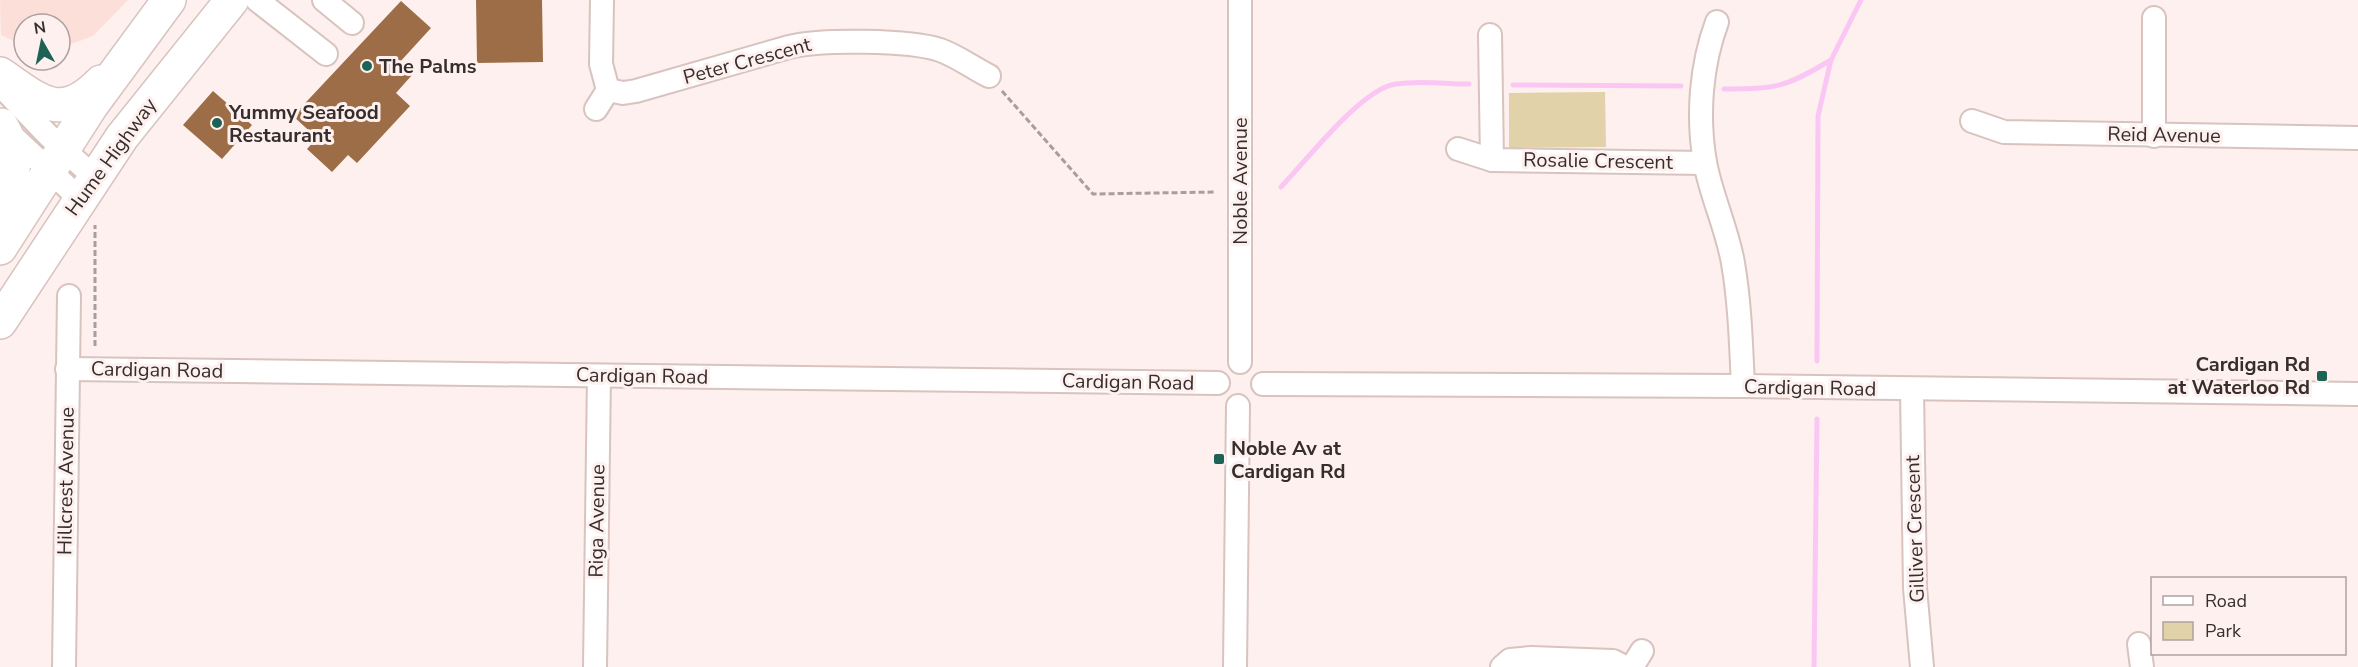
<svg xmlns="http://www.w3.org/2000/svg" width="2358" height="667" font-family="'Nunito Sans',sans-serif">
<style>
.built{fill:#fddfd9}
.green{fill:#e2d2aa}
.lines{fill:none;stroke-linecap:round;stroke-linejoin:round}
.stream{stroke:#fac7f4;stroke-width:5}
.building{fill:#9c6d46}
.minor-casing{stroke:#d8c3bf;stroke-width:26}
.highway-casing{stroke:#d8c3bf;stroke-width:36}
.path{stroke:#a99e9c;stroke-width:3;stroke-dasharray:6 3;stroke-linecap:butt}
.minor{stroke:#fff;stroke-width:22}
.highway{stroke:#fff;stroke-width:33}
.poi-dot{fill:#1c6356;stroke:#fdf0ee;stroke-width:2}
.labels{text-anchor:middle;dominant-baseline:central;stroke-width:6;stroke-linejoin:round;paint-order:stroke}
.street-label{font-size:20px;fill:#362e2c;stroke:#fdf0ee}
.poi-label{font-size:20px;font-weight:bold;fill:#362e2c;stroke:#fdf0ee;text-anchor:start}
</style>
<rect width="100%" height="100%" fill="#fdf0ee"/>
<path class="built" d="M0 0H128L93 36 60 48V24H24V46L1 35Z"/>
<path class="green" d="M1605 92 1606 147 1509 148V93Z"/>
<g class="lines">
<g class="stream">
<path d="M1513 85 1681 86"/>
<path d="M1724 89C1777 89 1786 87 1831 60"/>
<path d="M1281 187C1306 161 1362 88 1396 84 1419 80 1446 84 1469 84"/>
<path d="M1817 361 1818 116 1831 60 1861 0"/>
<path d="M1814 667 1817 419"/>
</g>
</g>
<g class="building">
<path d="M476 0H542L543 62 477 63Z"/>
<path d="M401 1 431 28 399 63 412 75 396 93 410 106 357 163 348 155 332 172 307 149 317 138 293 116Z"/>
<path d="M213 91 252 125 222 159 183 125Z"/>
</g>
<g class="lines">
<defs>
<g id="minor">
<path d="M257 0 326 54"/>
<path d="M324 0 352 23"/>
<path d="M1240 0V362"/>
<path d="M1717 22C1701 65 1697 116 1705 162 1711 196 1727 228 1733 263 1740 304 1741 345 1743 386"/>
<path d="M1490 35 1492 160"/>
<path d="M3 88 48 135 94 177"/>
<path d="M608 90 623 93 636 91 789 47C819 39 911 40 940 50 957 56 973 68 989 76"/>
<path d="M596 109 608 90 601 64 602 0"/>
<path d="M1972 121 2004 132 2358 138"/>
<path d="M7 131 80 199"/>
<path d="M2154 136V18"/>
<path d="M1458 149 1492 160 1705 163"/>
<path d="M67 369 1218 383"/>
<path d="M1263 384 1743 386 2358 394"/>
<path d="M1912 390 1915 588 1922 667"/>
<path d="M2139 644 2142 667"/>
<path d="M64 667 69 296"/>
<path d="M595 667 599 376"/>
<path d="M1235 667 1238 406"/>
<path d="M1502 667 1510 660 1531 658 1613 661 1625 667"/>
<path d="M1632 667 1642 651"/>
</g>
<g id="highway">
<path d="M0 74C39 100 60 124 101 82"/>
<path d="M0 205C15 170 21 159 1 125"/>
<path d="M0 248 91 106 169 0"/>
<path d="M0 322 122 137 232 0"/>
</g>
</defs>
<use href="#minor" class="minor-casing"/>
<use href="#highway" class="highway-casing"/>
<g class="path">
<path d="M1002 91 1093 194 1216 192"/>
<path d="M95 346V225"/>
</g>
<use href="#minor" class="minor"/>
<use href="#highway" class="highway"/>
</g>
<g class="poi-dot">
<circle cx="367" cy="66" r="6"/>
<circle cx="217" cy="123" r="6"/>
<rect x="2316" y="370" width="12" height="12" rx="3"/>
<rect x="1213" y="453" width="12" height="12" rx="3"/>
</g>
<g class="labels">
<g class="street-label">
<text transform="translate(747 61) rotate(-15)">Peter Crescent</text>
<text transform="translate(2164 135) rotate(1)">Reid Avenue</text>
<text transform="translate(111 157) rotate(-54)">Hume Highway</text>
<text transform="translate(1598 161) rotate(1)">Rosalie Crescent</text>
<text transform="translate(1240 181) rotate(-90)">Noble Avenue</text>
<text transform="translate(157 370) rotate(1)">Cardigan Road</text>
<text transform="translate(642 376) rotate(1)">Cardigan Road</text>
<text transform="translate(1128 382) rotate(1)">Cardigan Road</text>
<text transform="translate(1810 388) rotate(1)">Cardigan Road</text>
<text transform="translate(66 481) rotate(-89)">Hillcrest Avenue</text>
<text transform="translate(597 521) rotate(-89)">Riga Avenue</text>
<text transform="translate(1915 529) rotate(-92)">Gilliver Crescent</text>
</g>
<g class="poi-label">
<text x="379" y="66">The Palms</text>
<text x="229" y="112">Yummy Seafood<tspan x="229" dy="23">Restaurant</tspan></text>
<text x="2310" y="364" text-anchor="end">Cardigan Rd<tspan x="2310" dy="23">at Waterloo Rd</tspan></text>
<text x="1231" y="448">Noble Av at<tspan x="1231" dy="23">Cardigan Rd</tspan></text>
</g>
</g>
<rect x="2151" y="577" width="195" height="78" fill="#fdf0ee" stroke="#ada2a0" stroke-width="1.5"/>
<rect x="2163" y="596" width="30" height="9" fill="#ffffff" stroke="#ada2a0" stroke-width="1.5"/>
<text x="2205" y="607" font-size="18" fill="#362e2c">Road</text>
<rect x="2163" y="622" width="30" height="18" fill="#e2d2aa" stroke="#ada2a0" stroke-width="1.5"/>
<text x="2205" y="637" font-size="18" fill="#362e2c">Park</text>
<g transform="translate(42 42) rotate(351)"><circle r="28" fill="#fdf0ee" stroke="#ada2a0" stroke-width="1.5"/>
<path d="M0-4.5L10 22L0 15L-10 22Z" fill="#1c6356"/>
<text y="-9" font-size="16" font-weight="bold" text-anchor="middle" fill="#362e2c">N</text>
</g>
</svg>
